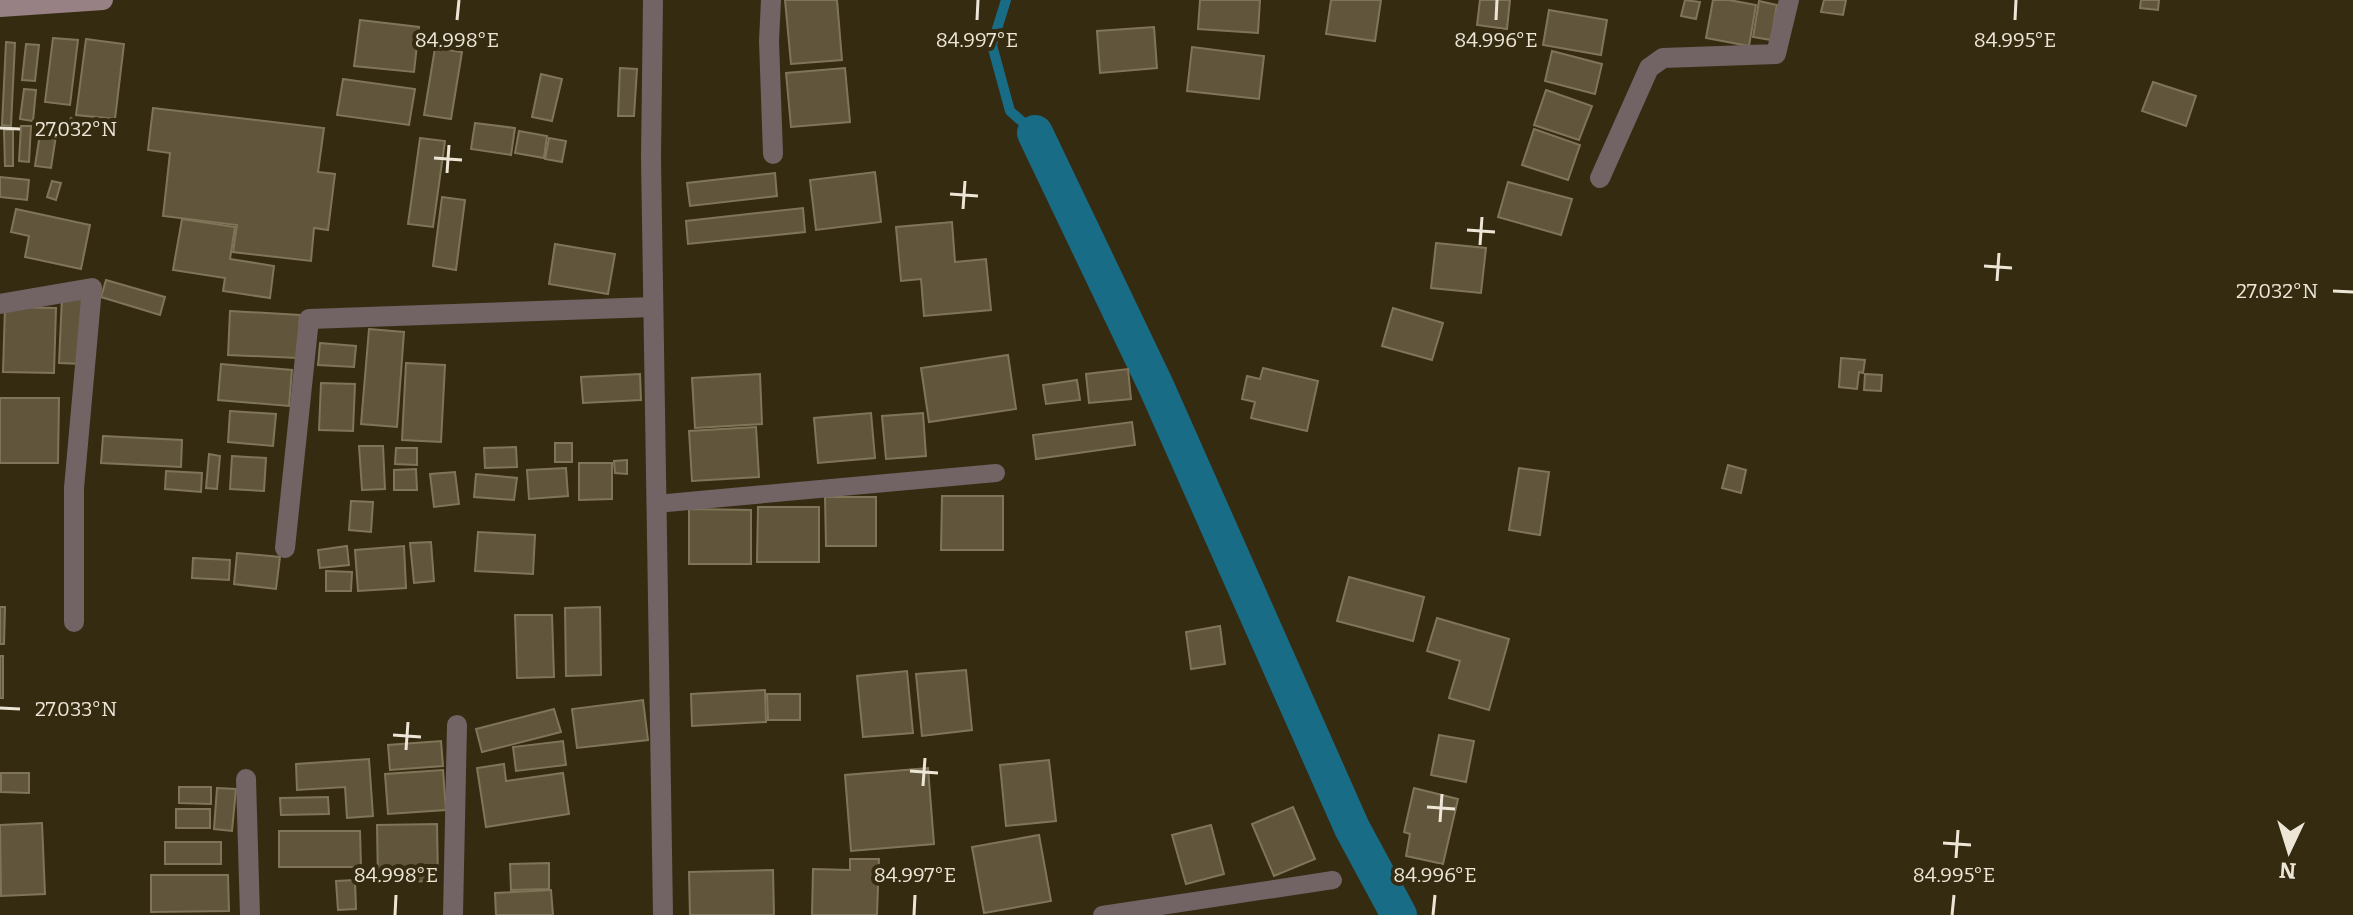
<svg xmlns="http://www.w3.org/2000/svg" width="2353" height="915" font-family="Bitter,serif">
<style>
.lines{fill:none;stroke-linecap:round;stroke-linejoin:round}
.stream{stroke:#196c86;stroke-width:10}
.canal{stroke:#196c86;stroke-width:36}
.building{fill:#61563b;stroke:#817559;stroke-width:2}
.lane{stroke:#726365;stroke-width:18}
.street{stroke:#726365;stroke-width:20}
.secondary{stroke:#988185;stroke-width:20}
.ticks{fill:none;stroke:#ede6d7;stroke-width:3}
.ticks-label{font-size:20px;text-anchor:middle;fill:#ede6d7;stroke:#352b11;stroke-width:8;stroke-linejoin:round;paint-order:stroke}
</style>
<rect width="100%" height="100%" fill="#352b11"/>
<g class="lines">
<path class="stream" d="M1006 0 992 45 1010 111 1035 133"/>
<path class="canal" d="M1035 133 1156 386 1352 828 1399 915"/>
</g>
<g class="building">
<path d="M785 0H837L842 60 791 64Z"/>
<path d="M1200 0H1260L1258 33 1198 29Z"/>
<path d="M1331 0H1381L1375 41 1326 34Z"/>
<path d="M1480 0H1510L1507 29 1477 25Z"/>
<path d="M1685 0 1700 2 1696 19 1681 16Z"/>
<path d="M1713 0H1729L1756 5 1749 46 1706 38Z"/>
<path d="M1824 0H1846L1843 15 1821 12Z"/>
<path d="M2141 0H2159L2158 10 2140 8Z"/>
<path d="M1759 1 1777 5 1771 40 1753 37Z"/>
<path d="M1549 10 1607 20 1601 55 1543 45Z"/>
<path d="M360 20 419 27 414 72 354 66Z"/>
<path d="M1154 27 1157 68 1100 73 1097 31Z"/>
<path d="M53 38 78 40 70 105 45 102Z"/>
<path d="M86 39 124 44 115 119 76 115Z"/>
<path d="M6 42 15 43 11 126 2 125Z"/>
<path d="M26 44 39 45 35 81 22 80Z"/>
<path d="M1192 47 1264 56 1259 99 1187 91Z"/>
<path d="M435 48 462 52 451 119 424 115Z"/>
<path d="M1552 51 1602 64 1595 94 1545 81Z"/>
<path d="M620 68 637 69 634 116H618Z"/>
<path d="M845 68 850 122 791 127 786 73Z"/>
<path d="M541 74 562 79 552 121 532 117Z"/>
<path d="M343 79 415 89 409 125 337 115Z"/>
<path d="M2153 82 2196 96 2186 126 2142 111Z"/>
<path d="M24 89 36 90 33 121 20 119Z"/>
<path d="M1546 90 1592 106 1579 140 1534 125Z"/>
<path d="M153 108 324 128 318 172 335 174 328 230 314 228 311 261 233 252 237 225 163 216 170 153 148 150Z"/>
<path d="M71 118 80 123 74 133 65 128Z"/>
<path d="M475 123 515 128 511 155 471 149Z"/>
<path d="M21 126H31L29 162 19 161Z"/>
<path d="M41 127 57 129 51 168 35 166Z"/>
<path d="M1534 129 1580 145 1568 180 1522 165Z"/>
<path d="M4 130H13V166H5Z"/>
<path d="M519 131 547 136 544 158 515 153Z"/>
<path d="M420 138 445 141 433 227 408 224Z"/>
<path d="M549 138 566 141 562 162 545 159Z"/>
<path d="M875 172 881 222 816 230 810 180Z"/>
<path d="M775 173 777 196 690 206 687 183Z"/>
<path d="M0 177 29 180 27 200 0 197Z"/>
<path d="M52 181 61 183 56 200 47 197Z"/>
<path d="M1508 182 1572 199 1561 235 1498 217Z"/>
<path d="M442 197 465 200 456 270 433 266Z"/>
<path d="M803 208 805 232 688 244 686 221Z"/>
<path d="M16 209 90 225 81 269 25 257 29 236 11 232Z"/>
<path d="M182 219 235 227 230 259 274 266 270 298 223 291 225 278 173 270Z"/>
<path d="M952 222 955 262 986 259 991 310 924 316 921 279 901 281 896 227Z"/>
<path d="M1436 243 1486 248 1481 293 1431 288Z"/>
<path d="M555 244 615 254 608 294 549 284Z"/>
<path d="M106 280 165 297 160 315 101 297Z"/>
<path d="M62 297H84L82 364 59 363Z"/>
<path d="M5 307 56 308 54 373 3 372Z"/>
<path d="M1393 308 1443 323 1432 360 1382 346Z"/>
<path d="M230 311 300 315 298 358 228 355Z"/>
<path d="M369 329 404 332 397 427 361 424Z"/>
<path d="M320 343 356 346 354 367 318 365Z"/>
<path d="M1008 355 1016 409 929 422 921 368Z"/>
<path d="M1841 358 1865 360 1863 373 1859 372 1857 389 1839 387Z"/>
<path d="M406 363 445 365 441 442 402 440Z"/>
<path d="M221 364 292 370 289 406 218 400Z"/>
<path d="M1263 368 1318 381 1307 431 1251 418 1255 402 1242 399 1247 376 1260 379Z"/>
<path d="M1128 369 1131 399 1089 403 1086 374Z"/>
<path d="M640 374 641 400 583 403 581 377Z"/>
<path d="M760 374 762 424 695 428 692 378Z"/>
<path d="M1865 374 1882 375 1881 391 1864 390Z"/>
<path d="M1077 380 1080 400 1046 404 1043 385Z"/>
<path d="M321 383 355 384 353 431 319 430Z"/>
<path d="M0 398H59L58 463H0Z"/>
<path d="M230 411 276 414 273 446 228 442Z"/>
<path d="M871 413 875 458 818 463 814 418Z"/>
<path d="M923 413 926 456 886 459 882 416Z"/>
<path d="M1132 422 1135 445 1036 459 1033 435Z"/>
<path d="M756 427 759 477 692 481 689 431Z"/>
<path d="M103 436 182 440 181 467 101 463Z"/>
<rect x="555" y="443" width="17" height="19"/>
<path d="M359 446H383L385 489 362 490Z"/>
<path d="M516 447 517 467 485 468 484 448Z"/>
<path d="M396 448H417V465L395 464Z"/>
<path d="M209 454 220 456 217 489 206 488Z"/>
<path d="M232 456 266 458 264 491 230 489Z"/>
<path d="M627 460V474L615 473 614 461Z"/>
<path d="M579 463H612V499L579 500Z"/>
<path d="M1728 465 1746 470 1741 493 1722 488Z"/>
<path d="M566 468 568 496 529 499 527 470Z"/>
<path d="M1519 468 1549 472 1540 535 1509 530Z"/>
<path d="M416 469 417 490H394V470Z"/>
<path d="M166 471 202 473 201 492 165 489Z"/>
<path d="M455 472 459 504 434 507 430 474Z"/>
<path d="M476 474 517 478 514 500 474 497Z"/>
<path d="M942 496H1003V550H941Z"/>
<path d="M825 497H876V546H826Z"/>
<path d="M351 501 373 502 371 532 349 530Z"/>
<path d="M758 507H819V562H757Z"/>
<path d="M689 509 751 510V564H689Z"/>
<path d="M478 532 535 535 533 574 475 571Z"/>
<path d="M431 542 434 581 414 583 410 543Z"/>
<path d="M347 546 349 565 320 568 318 550Z"/>
<path d="M404 546 406 588 358 591 355 550Z"/>
<path d="M237 553 280 557 276 589 234 584Z"/>
<path d="M193 558 230 560 229 580 192 578Z"/>
<path d="M326 571 352 572 351 591H326Z"/>
<path d="M1349 577 1424 597 1413 641 1337 621Z"/>
<path d="M0 607H5L4 644H0Z"/>
<path d="M600 607 601 675 566 676 565 608Z"/>
<path d="M515 615H552L554 677 517 678Z"/>
<path d="M1437 618 1509 639 1489 710 1449 698 1460 661 1427 651Z"/>
<path d="M1220 626 1225 664 1191 669 1186 632Z"/>
<rect x="0" y="656" width="3" height="42"/>
<path d="M966 670 972 730 922 736 916 674Z"/>
<path d="M907 671 913 733 863 737 857 676Z"/>
<path d="M765 690 766 722 692 726 691 694Z"/>
<path d="M767 694H800V720H768Z"/>
<path d="M643 700 648 740 577 748 572 709Z"/>
<path d="M554 709 561 732 482 752 476 729Z"/>
<path d="M1439 735 1474 741 1466 782 1431 775Z"/>
<path d="M441 741 443 766 390 770 388 745Z"/>
<path d="M563 741 566 765 516 771 513 747Z"/>
<path d="M369 759 373 816 347 818 345 787 297 790 296 764Z"/>
<path d="M1049 760 1056 821 1006 826 1000 765Z"/>
<path d="M504 764 506 781 563 773 569 814 486 827 477 768Z"/>
<path d="M928 768 934 844 851 851 845 775Z"/>
<path d="M443 770 446 810 388 814 385 774Z"/>
<path d="M1 773H29V793L1 792Z"/>
<path d="M179 787H211V804L179 803Z"/>
<path d="M217 788 236 789 232 831 214 829Z"/>
<path d="M1414 788 1458 799 1443 864 1406 856 1410 834 1404 832Z"/>
<path d="M328 797 329 814 281 815 280 798Z"/>
<path d="M1293 807 1315 859 1274 876 1252 824Z"/>
<rect x="176" y="809" width="34" height="19"/>
<path d="M42 823 45 894 1 896 0 825Z"/>
<path d="M437 824 438 881 378 882 377 825Z"/>
<path d="M1211 825 1224 874 1186 884 1172 835Z"/>
<path d="M279 831H360L361 867H279Z"/>
<path d="M1039 835 1051 901 984 913 972 847Z"/>
<rect x="165" y="842" width="56" height="22"/>
<path d="M850 859H879L877 915H812L813 869 850 870Z"/>
<path d="M549 863V889L511 890 510 864Z"/>
<path d="M773 870 774 915H690L689 872Z"/>
<path d="M151 875H228L229 911 151 912Z"/>
<path d="M355 880 356 909 338 910 336 881Z"/>
<path d="M551 890 553 915H496L495 893Z"/>
</g>
<g class="lines">
<g class="lane">
<path d="M656 504 996 473"/>
<path d="M1102 915 1333 880"/>
</g>
<g class="street">
<path d="M653 0 651 158 663 915"/>
<path d="M771 0 769 41 773 154"/>
<path d="M1600 178 1649 68 1663 58 1776 54 1789 0"/>
<path d="M0 304 92 288 74 488V622"/>
<path d="M285 548 309 319 653 307"/>
<path d="M246 779 250 915"/>
<path d="M453 915 457 725"/>
</g>
<path class="secondary" d="M0 7 103 0"/>
</g>
<path class="ticks" d="M457 20 459 0M977 20 978 0M1496 20 1497 0M2015 20 2016 0M0 128 20 129M434 158 462 160M447 173 449 145M950 194 978 196M963 209 965 181M1467 230 1495 232M1480 245 1482 217M1984 266 2012 268M1997 281 1999 253M2333 291 2353 292M0 708 20 709M393 735 421 737M406 750 408 722M910 771 938 773M923 786 925 758M1427 807 1455 809M1440 822 1442 794M1943 843 1971 845M1956 858 1958 830M395 915 396 895M914 915 915 895M1433 915 1435 895M1952 915 1954 895"/>
<g class="ticks-label">
<text x="457" y="47">84.998°E</text>
<text x="977" y="47">84.997°E</text>
<text x="1496" y="47">84.996°E</text>
<text x="2015" y="47">84.995°E</text>
<text x="76" y="136">27.032°N</text>
<text x="2277" y="298">27.032°N</text>
<text x="76" y="716">27.033°N</text>
<text x="396" y="882">84.998°E</text>
<text x="915" y="882">84.997°E</text>
<text x="1435" y="882">84.996°E</text>
<text x="1954" y="882">84.995°E</text>
</g>
<g transform="translate(2289 851) rotate(184)" stroke="#352b11" stroke-width="6" paint-order="stroke">
<path d="M0-6L14 30L0 20L-14 30Z" fill="#ede6d7"/>
<text y="-12" font-size="22" font-weight="bold" text-anchor="middle" fill="#ede6d7">N</text>
</g>
</svg>
